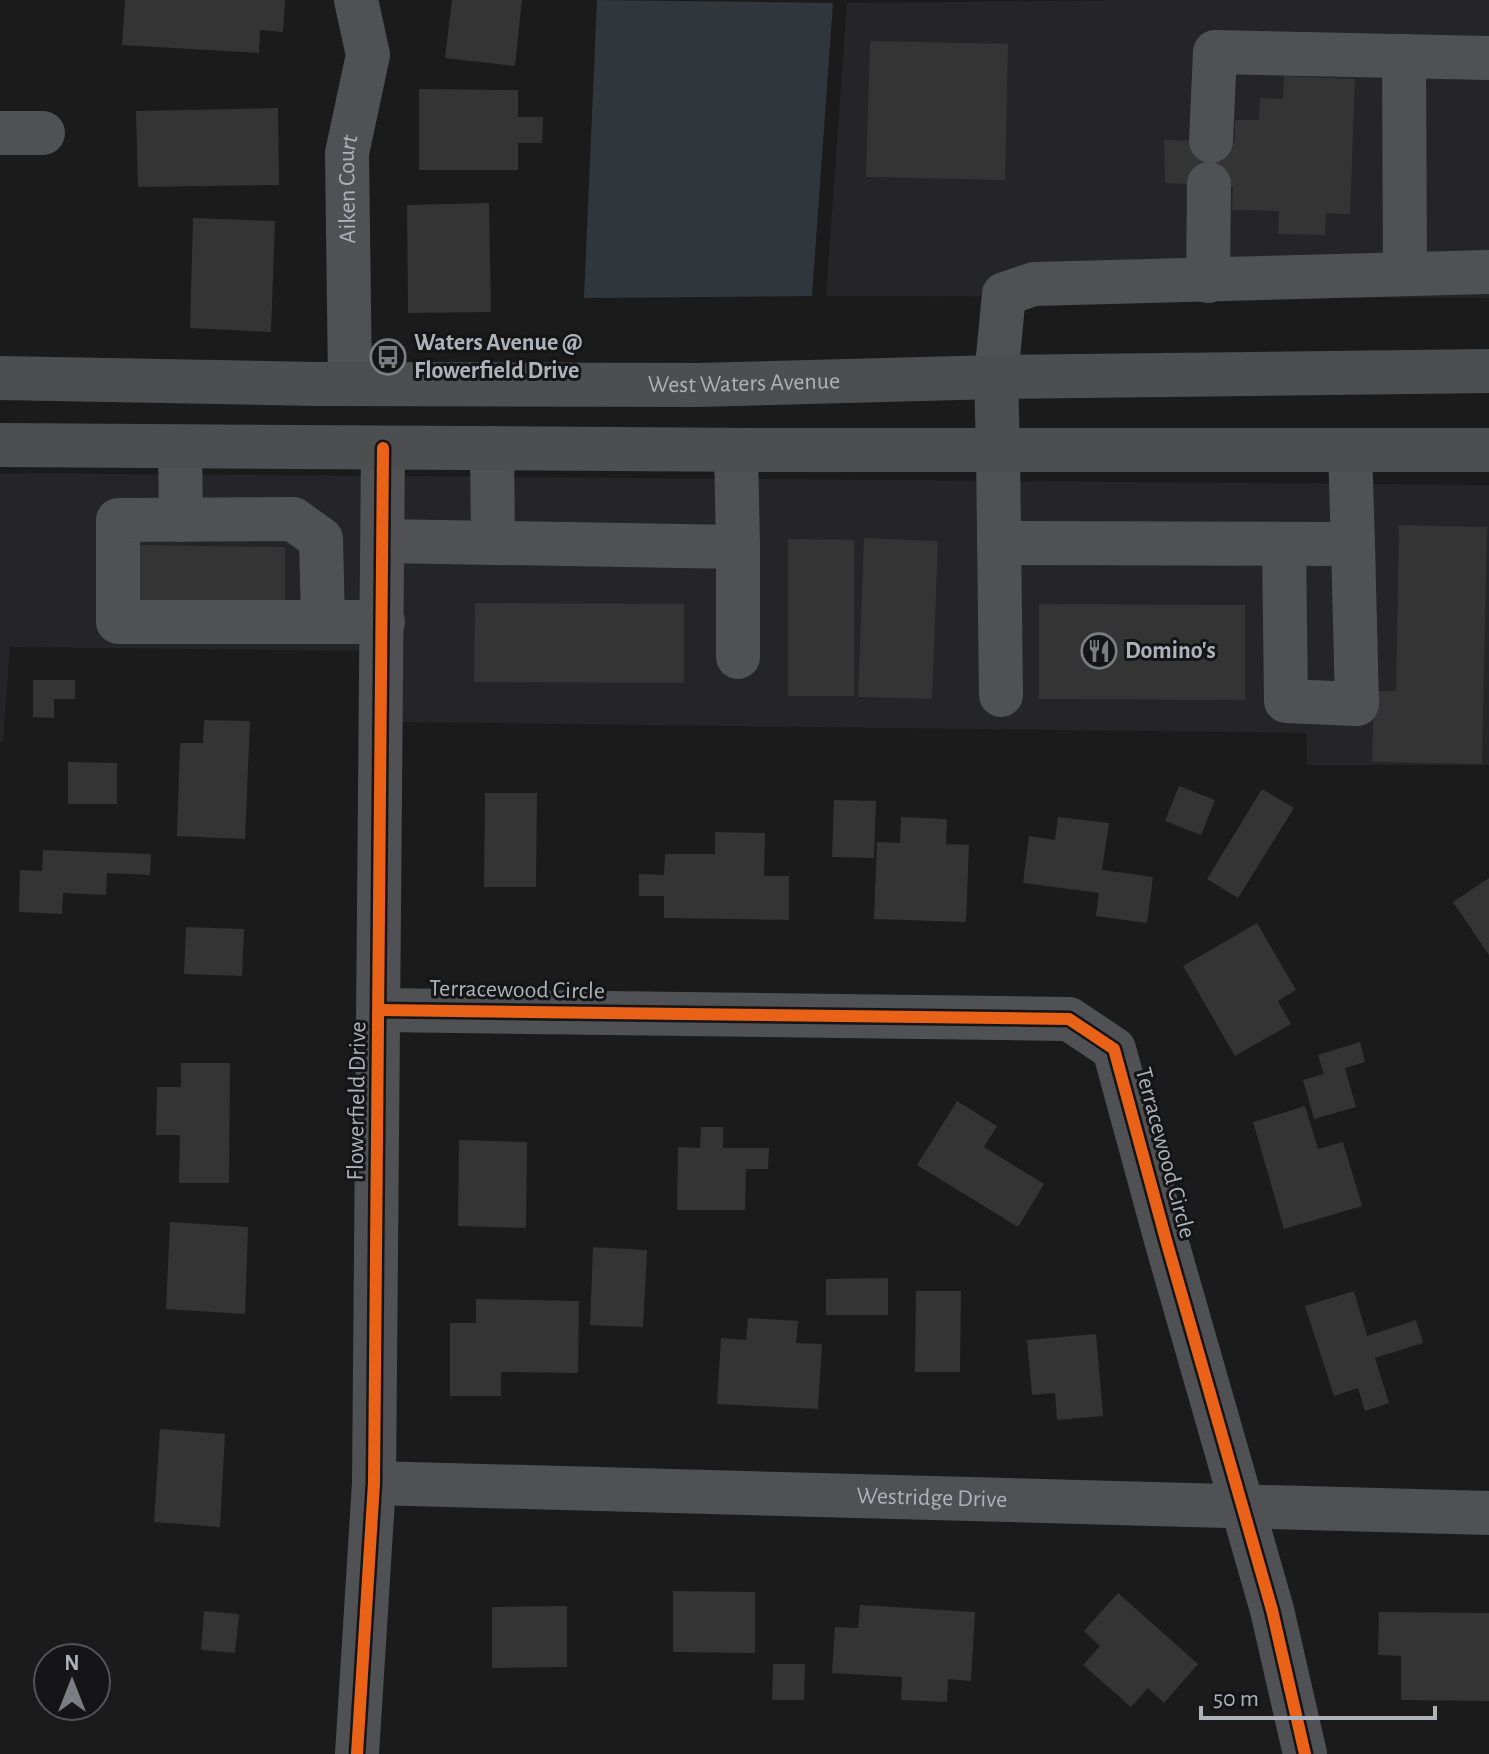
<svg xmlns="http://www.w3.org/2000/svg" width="1489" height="1754" font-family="'Alegreya Sans',sans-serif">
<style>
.built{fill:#252527}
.water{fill:#2f373c}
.building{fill:#343435}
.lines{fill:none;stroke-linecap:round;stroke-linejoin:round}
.minor{stroke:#505154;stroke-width:44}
.major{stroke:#4d4e50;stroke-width:44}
.cycleway-casing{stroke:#151517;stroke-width:17}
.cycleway{stroke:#ea6118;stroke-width:12}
.labels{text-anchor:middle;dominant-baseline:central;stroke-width:6;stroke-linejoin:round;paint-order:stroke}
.street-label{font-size:24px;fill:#aeb2ba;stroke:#151517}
.poi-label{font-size:24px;font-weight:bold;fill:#aeb2ba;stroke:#151517;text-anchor:start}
</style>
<rect width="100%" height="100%" fill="#1b1b1b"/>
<g class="built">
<path d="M1137 0H1489V298L826 296 847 3Z"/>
<path d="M0 473 367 476 360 651 10 647 3 742H0Z"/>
<path d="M400 476 1489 485V765H1307L1306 733 398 722Z"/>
</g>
<path class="water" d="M597 0 833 3 812 296 584 298Z"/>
<g class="building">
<path d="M125 0H285L283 32 260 30 259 53 122 45Z"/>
<path d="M452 0H522L515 66 445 58Z"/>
<path d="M870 41 1008 44 1005 180 866 177Z"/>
<path d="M1284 76 1355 79 1350 214 1326 213 1325 235 1278 234 1279 211 1232 210 1233 187 1165 183 1164 140 1235 142V120H1259L1260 98 1283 99Z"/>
<path d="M419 89 518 90V117H543L542 143H518V170H419Z"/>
<path d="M278 108 279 185 138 187 136 111Z"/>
<path d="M489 203 491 312 408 313 407 205Z"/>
<path d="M193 218 275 221 271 332 190 328Z"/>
<path d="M1399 525 1487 527 1482 764 1372 762 1374 691H1396Z"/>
<path d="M864 538 938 541 932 699 858 697Z"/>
<path d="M788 539 854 540V696H788Z"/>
<path d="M129 545 285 547V602H129Z"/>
<path d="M475 603 684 604V683L474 682Z"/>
<path d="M1039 604 1245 605V700L1039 699Z"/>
<path d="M33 680H75V699H54V718L33 717Z"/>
<path d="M204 720 250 721 245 839 177 836 180 743H203Z"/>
<path d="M68 762 117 763V804H68Z"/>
<path d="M1179 786 1215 800 1201 835 1165 821Z"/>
<path d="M1262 789 1294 808 1238 898 1207 879Z"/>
<path d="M485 793H537L536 887H484Z"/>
<path d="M834 800 876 801 874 858 832 857Z"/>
<path d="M901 817 947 819 946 844 969 845 966 922 874 919 877 842 900 843Z"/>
<path d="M1058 817 1109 823 1102 870 1153 877 1147 923 1096 916 1099 893 1023 883 1029 836 1055 840Z"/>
<path d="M715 832 765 833 764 876H789V920L664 918V896H639V874L664 875 665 854H715Z"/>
<path d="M43 850 151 854 150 875 107 873 106 895 63 893 62 914 19 912 20 870 42 871Z"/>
<path d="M1489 878V955L1453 902Z"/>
<path d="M1257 923 1296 990 1278 1001 1291 1024 1235 1056 1183 966Z"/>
<path d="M186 927 244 929 242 976 184 974Z"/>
<path d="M1360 1042 1365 1062 1345 1068 1356 1107 1314 1119 1303 1080 1324 1074 1318 1055Z"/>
<path d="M181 1063H230L229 1183H179L180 1135H156L157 1087H181Z"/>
<path d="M957 1101 997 1126 984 1147 1044 1184 1018 1227 917 1165Z"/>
<path d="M1305 1106 1318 1149 1343 1142 1362 1206 1284 1229 1253 1122Z"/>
<path d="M701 1127H723V1148H769L768 1169H746L745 1210H677L678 1147 700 1148Z"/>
<path d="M459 1140 527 1142 526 1228 458 1226Z"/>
<path d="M170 1222 248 1227 245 1314 166 1309Z"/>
<path d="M593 1247 647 1250 643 1327 590 1325Z"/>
<path d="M888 1278V1315H826V1279Z"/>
<path d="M916 1291H961L960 1372H915Z"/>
<path d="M1354 1291 1367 1336 1416 1320 1423 1343 1375 1358 1389 1403 1365 1411 1358 1388 1334 1396 1305 1306Z"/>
<path d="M476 1299 579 1301 578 1373 501 1372V1396H450V1323H476Z"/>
<path d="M748 1318 798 1321 796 1343 822 1344 818 1409 717 1404 721 1338 746 1340Z"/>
<path d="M1096 1334 1103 1416 1057 1420 1055 1393 1032 1395 1027 1340Z"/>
<path d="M160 1429 225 1434 220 1527 154 1522Z"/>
<path d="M673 1591 755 1592V1653L673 1652Z"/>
<path d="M1118 1593 1198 1664 1164 1703 1148 1688 1131 1707 1083 1665 1100 1646 1084 1631Z"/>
<path d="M860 1605 975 1612 971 1681 948 1679 947 1702 901 1700 902 1677 832 1673 835 1627 858 1628Z"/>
<path d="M567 1606V1667L492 1668V1607Z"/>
<path d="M204 1611 239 1614 235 1653 201 1650Z"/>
<path d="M1379 1612 1489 1613V1701L1401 1700V1656L1378 1655Z"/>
<path d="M773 1664H805L804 1700H772Z"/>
</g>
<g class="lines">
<g class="minor">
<path d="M1404 56 1405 272"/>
<path d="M0 133H43"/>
<path d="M1211 141 1215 52 1489 58"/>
<path d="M1208 281 1209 184"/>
<path d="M996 377 1004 294 1034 284 1489 272"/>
<path id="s1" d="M350 383 347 153 368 55 356 0"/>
<path d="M180 447 181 520"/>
<path d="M492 448 493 542"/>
<path d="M998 450 1001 695"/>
<path d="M383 541 738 547 736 450"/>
<path d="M999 543 1353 544 1350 450"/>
<path d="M1284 544 1286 701 1357 704 1353 544"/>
<path d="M323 622 321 539 293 519 118 520V622H383"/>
<path d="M738 657V547"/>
<path d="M380 1010 1069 1019 1114 1049 1166 1240 1272 1610 1305 1754"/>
<path id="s2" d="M374 1483 1489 1513"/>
<path d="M357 1754 374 1483 383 448"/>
</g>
<g class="major">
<path d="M996 377 998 450"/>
<path id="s3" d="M0 378 317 384 697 385 996 377 1489 371"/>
<path d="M0 445 758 450H1489"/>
</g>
<defs>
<g id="cycleway">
<path d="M380 1010 1069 1019 1114 1049 1166 1240 1272 1610 1305 1754"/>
<path d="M357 1754 374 1483 383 448"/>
</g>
</defs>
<use href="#cycleway" class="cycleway-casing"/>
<use href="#cycleway" class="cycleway"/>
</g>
<defs>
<symbol id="bus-ring" viewBox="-11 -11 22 22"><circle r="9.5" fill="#151517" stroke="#7b7d82" stroke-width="1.5"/><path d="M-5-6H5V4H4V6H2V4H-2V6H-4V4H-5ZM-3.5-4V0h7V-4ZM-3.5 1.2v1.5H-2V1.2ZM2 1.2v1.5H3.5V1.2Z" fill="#7b7d82"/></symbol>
<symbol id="restaurant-ring" viewBox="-11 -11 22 22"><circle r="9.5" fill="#151517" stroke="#7b7d82" stroke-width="1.5"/><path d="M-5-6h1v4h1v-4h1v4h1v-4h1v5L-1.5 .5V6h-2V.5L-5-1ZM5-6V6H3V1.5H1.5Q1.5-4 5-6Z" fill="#7b7d82"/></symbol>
</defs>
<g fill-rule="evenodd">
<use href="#bus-ring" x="368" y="337" width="40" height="40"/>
<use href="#restaurant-ring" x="1079" y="631" width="40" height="40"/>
</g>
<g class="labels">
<g class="street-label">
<text stroke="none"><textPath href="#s1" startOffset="194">Aiken Court</textPath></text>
<text stroke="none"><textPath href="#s3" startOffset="744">West Waters Avenue</textPath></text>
<text transform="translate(517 990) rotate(1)">Terracewood Circle</text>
<text transform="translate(357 1101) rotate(-89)">Flowerfield Drive</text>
<text transform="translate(1165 1153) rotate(75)">Terracewood Circle</text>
<text stroke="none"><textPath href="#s2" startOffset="558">Westridge Drive</textPath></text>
</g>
<g class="poi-label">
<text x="414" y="343">Waters Avenue @<tspan x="414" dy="28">Flowerfield Drive</tspan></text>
<text x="1125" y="651">Domino's</text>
</g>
</g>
<g transform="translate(72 1682)"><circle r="38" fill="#151517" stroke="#525458" stroke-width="2"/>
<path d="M0-6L14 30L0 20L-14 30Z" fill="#7b7d82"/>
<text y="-12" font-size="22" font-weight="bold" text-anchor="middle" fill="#aeb2ba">N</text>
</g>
<path d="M1201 1706v12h234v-12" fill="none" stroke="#aeb2ba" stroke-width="4"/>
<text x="1213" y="1706" font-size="24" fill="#aeb2ba" stroke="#151517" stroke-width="6" paint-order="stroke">50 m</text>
</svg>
